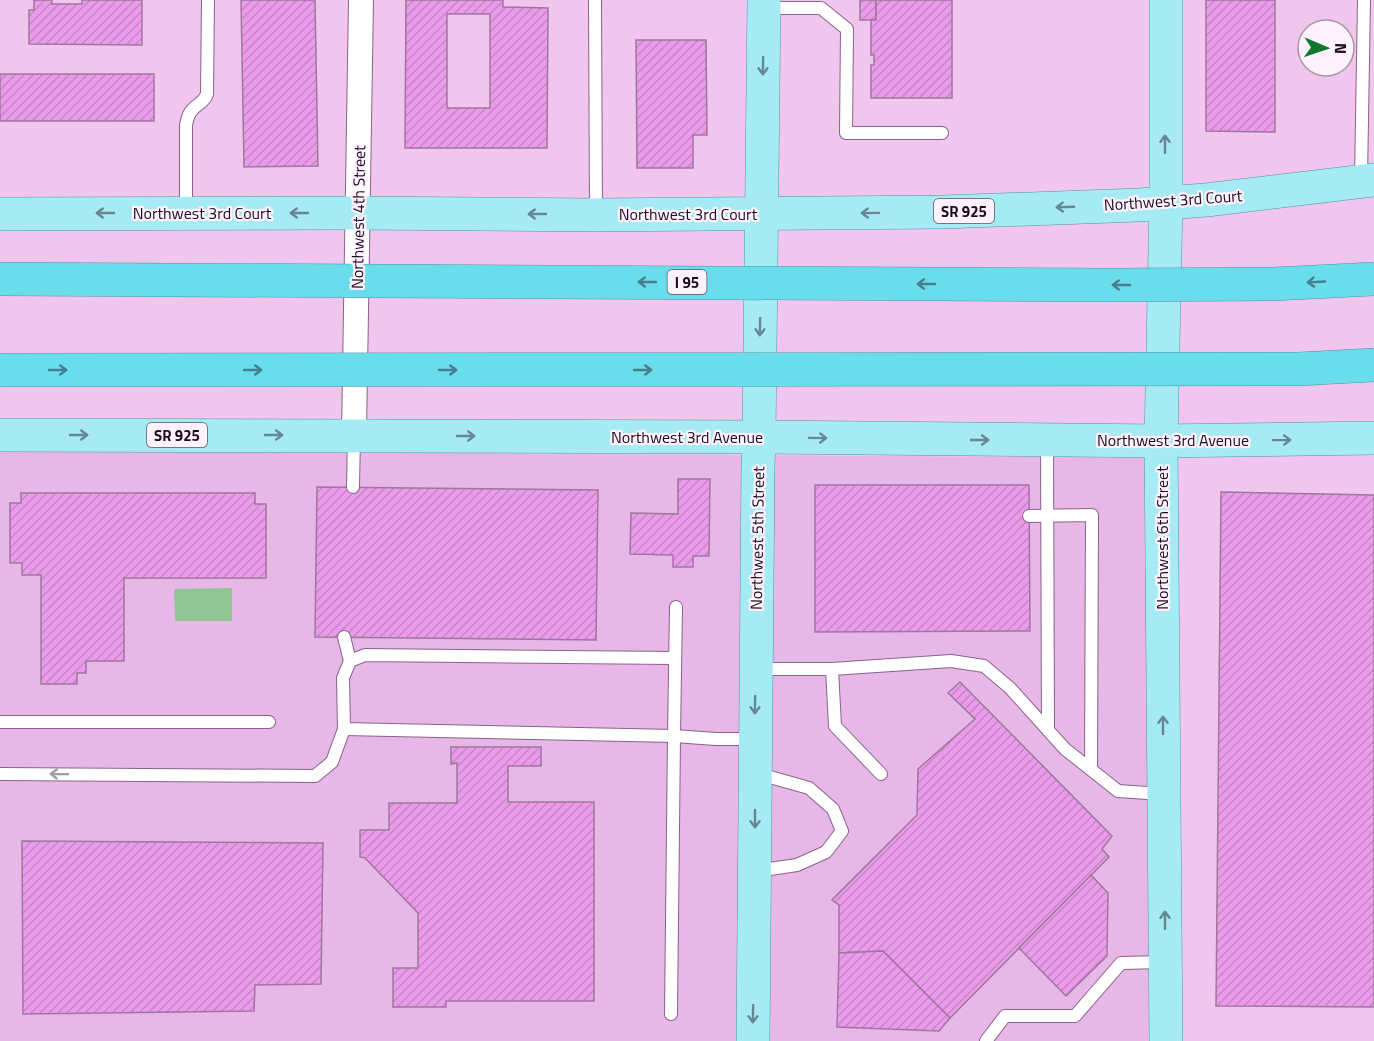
<svg xmlns="http://www.w3.org/2000/svg" width="1374" height="1041" font-family="'Titillium Web',sans-serif">
<style>
.built{fill:#e7b8e7}
.green{fill:#91c595}
.building{fill:url(#building-hatch);stroke:#9e779d;stroke-width:1.5;fill-rule:evenodd}
.lines{fill:none;stroke-linecap:round;stroke-linejoin:round}
.service-casing{stroke:#886388;stroke-width:14}
.minor-casing{stroke:#886388;stroke-width:26}
.primary-casing{stroke:#4e94a3;stroke-width:34}
.service{stroke:#fff;stroke-width:12}
.minor{stroke:#fff;stroke-width:24}
.primary{stroke:#a6ebf4;stroke-width:33}
.motorway-bridge-casing{stroke:#4e94a3;stroke-width:34;stroke-linecap:butt}
.motorway-bridge{stroke:#6addec;stroke-width:33}
.oneway{stroke:#678792}
.oneway2{stroke:#467f8e}
.oneway3{stroke:#a49ea4}
.labels{text-anchor:middle;dominant-baseline:central;stroke-width:4.5;stroke-linejoin:round;paint-order:stroke}
.shield{fill:#fff2ff;stroke:#5f515f;stroke-width:1.5}
.shield-label{font-size:15px;font-weight:bold;fill:#1b0c1b}
.street-label{font-size:16px;fill:#1b0c1b;stroke:#fff2ff}
</style>
<defs>
<pattern id="building-hatch" width="6" height="6" patternUnits="userSpaceOnUse" patternTransform="scale(1.5)"><rect width="6" height="6" fill="#ea9bea"/><path d="M-1 1l2-2M0 6l6-6M5 7l2-2" fill="none" stroke="#c884c8"/></pattern>
</defs>
<rect width="100%" height="100%" fill="#f0c6ef"/>
<path class="built" d="M0 450 1148 458 1151 1041H0Z"/>
<path class="green" d="M232 588V621H175L174 589Z"/>
<g class="building">
<path d="M34 0H52V4H82V0H142V45L29 44V10H34Z"/>
<path d="M241 0H315L318 166 244 167Z"/>
<path d="M406 0H503V7L548 8 547 148H405ZM447 14H490V108H447Z"/>
<rect x="860" y="0" width="16" height="20"/>
<path d="M876 0H952V98H871V65H874V55H871V20H876Z"/>
<path d="M1206 0H1275V132L1206 131Z"/>
<path d="M636 40H706L707 135H693V168H637Z"/>
<rect x="0" y="74" width="154" height="47"/>
<path d="M678 479H710L709 556H693V567H673V555L630 554 631 513 678 514Z"/>
<path d="M815 485H1029L1030 631 815 632Z"/>
<path d="M317 487 598 490 596 640 315 637Z"/>
<path d="M1221 492 1374 495V1007L1216 1006Z"/>
<path d="M21 493H255V504H266V578H124V661H86V673H77V684H41V575H22V563H10V503H21Z"/>
<path d="M960 682 1112 836 1102 849 1109 857 950 1018 883 951 839 953V905L832 900 917 815 918 769 975 719 948 693Z"/>
<path d="M451 747H541V766H508V802H594V1001H446V1007H393V968H418V913L365 858 360 857V830H389V803H457V763L451 764Z"/>
<path d="M22 841 323 843 321 984 255 985 254 1011 23 1014Z"/>
<path d="M1091 875 1108 893 1107 956 1066 996 1019 948Z"/>
<path d="M883 951 950 1018 939 1031 837 1027 839 953Z"/>
</g>
<g class="lines">
<defs>
<g id="service">
<path d="M595 0 596 215"/>
<path d="M765 8H821L847 29 846 133H942"/>
<path d="M1361 179 1364 0"/>
<path d="M186 212V125C187 120 188 114 192 110 198 103 204 103 207 94L208 0"/>
<path d="M1047 440 1048 730"/>
<path d="M353 487 354 436"/>
<path d="M1029 516 1092 515 1091 769"/>
<path d="M344 637 350 661"/>
<path d="M675 658 365 655 350 661 343 678 344 729 674 736 716 739H754"/>
<path d="M758 669H832"/>
<path d="M0 722H269"/>
<path d="M0 774 315 776 332 762 344 729"/>
<path d="M881 774 835 726 832 669 951 661 984 666 1010 688 1065 749 1118 791 1162 794"/>
<path d="M756 871 797 865 826 852 842 831 833 809 809 788 756 773"/>
<path d="M671 1014 674 736 676 607"/>
<path d="M986 1041 1005 1016H1075L1121 963 1164 962"/>
</g>
<path id="minor" d="M354 435 361 0"/>
<g id="primary">
<path d="M1166 0V203L1161 441 1166 1041"/>
<path d="M0 214 357 213 596 215 943 212 1139 205 1206 200 1374 180"/>
<path d="M0 435 759 437 1161 441 1374 438"/>
<path d="M753 1041 758 466 759 437 764 0"/>
</g>
</defs>
<use href="#service" class="service-casing"/>
<use href="#minor" class="minor-casing"/>
<use href="#primary" class="primary-casing"/>
<use href="#service" class="service"/>
<use href="#minor" class="minor"/>
<use href="#primary" class="primary"/>
<defs>
<g id="motorway-bridge">
<path d="M0 279 1111 285 1273 284 1374 279"/>
<path d="M0 370 1298 369 1374 365"/>
</g>
</defs>
<use href="#motorway-bridge" class="motorway-bridge-casing"/>
<use href="#motorway-bridge" class="motorway-bridge"/>
</g>
<defs><path id="oneway-shaft" d="M-6 0H5M1.5-3L5.5 0L1.5 3" fill="none" stroke-width="1.6" stroke-linecap="round" stroke-linejoin="round" transform="scale(1.5)"/></defs>
<g class="oneway">
<use href="#oneway-shaft" transform="translate(763 66) rotate(91)"/>
<use href="#oneway-shaft" transform="translate(1165 144) rotate(-90)"/>
<use href="#oneway-shaft" transform="translate(1065 207) rotate(178)"/>
<use href="#oneway-shaft" transform="translate(105 213) rotate(180)"/>
<use href="#oneway-shaft" transform="translate(299 213) rotate(180)"/>
<use href="#oneway-shaft" transform="translate(870 213) rotate(179)"/>
<use href="#oneway-shaft" transform="translate(537 214) rotate(-180)"/>
<use href="#oneway-shaft" transform="translate(760 327) rotate(91)"/>
<use href="#oneway-shaft" transform="translate(79 435)"/>
<use href="#oneway-shaft" transform="translate(274 435)"/>
<use href="#oneway-shaft" transform="translate(466 436)"/>
<use href="#oneway-shaft" transform="translate(818 438) rotate(1)"/>
<use href="#oneway-shaft" transform="translate(980 440)"/>
<use href="#oneway-shaft" transform="translate(1282 440) rotate(-1)"/>
<use href="#oneway-shaft" transform="translate(755 705) rotate(91)"/>
<use href="#oneway-shaft" transform="translate(1163 725) rotate(-90)"/>
<use href="#oneway-shaft" transform="translate(755 819) rotate(90)"/>
<use href="#oneway-shaft" transform="translate(1165 920) rotate(-90)"/>
<use href="#oneway-shaft" transform="translate(753 1014) rotate(91)"/>
</g>
<g class="oneway2">
<use href="#oneway-shaft" transform="translate(647 282) rotate(-180)"/>
<use href="#oneway-shaft" transform="translate(1316 282) rotate(177)"/>
<use href="#oneway-shaft" transform="translate(926 284) rotate(-180)"/>
<use href="#oneway-shaft" transform="translate(1121 285) rotate(180)"/>
<use href="#oneway-shaft" transform="translate(58 370)"/>
<use href="#oneway-shaft" transform="translate(253 370)"/>
<use href="#oneway-shaft" transform="translate(448 370)"/>
<use href="#oneway-shaft" transform="translate(643 370)"/>
</g>
<use class="oneway3" href="#oneway-shaft" transform="translate(59 774) rotate(-179)"/>
<g class="labels">
<g class="shield">
<rect x="934" y="199" width="60" height="24" rx="4.5"/>
<rect x="667.5" y="270" width="39" height="24" rx="4.5"/>
<rect x="147" y="423" width="60" height="24" rx="4.5"/>
</g>
<g class="shield-label">
<text x="964" y="211">SR 925</text>
<text x="687" y="282">I 95</text>
<text x="177" y="435">SR 925</text>
</g>
<g class="street-label">
<text transform="translate(1173 200) rotate(-4)">Northwest 3rd Court</text>
<text x="202" y="213">Northwest 3rd Court</text>
<text x="688" y="214">Northwest 3rd Court</text>
<text transform="translate(358 217) rotate(-89)">Northwest 4th Street</text>
<text x="687" y="437">Northwest 3rd Avenue</text>
<text x="1173" y="440">Northwest 3rd Avenue</text>
<text transform="translate(757 538) rotate(-89)">Northwest 5th Street</text>
<text transform="translate(1162 538) rotate(-90)">Northwest 6th Street</text>
</g>
</g>
<g transform="translate(1326 48) rotate(92)"><circle r="28" fill="#fff2ff" stroke="#a496a4" stroke-width="1.5"/>
<path d="M0-4.5L10 22L0 15L-10 22Z" fill="#0e782b"/>
<text y="-9" font-size="16" font-weight="bold" text-anchor="middle" fill="#1b0c1b">N</text>
</g>
</svg>
